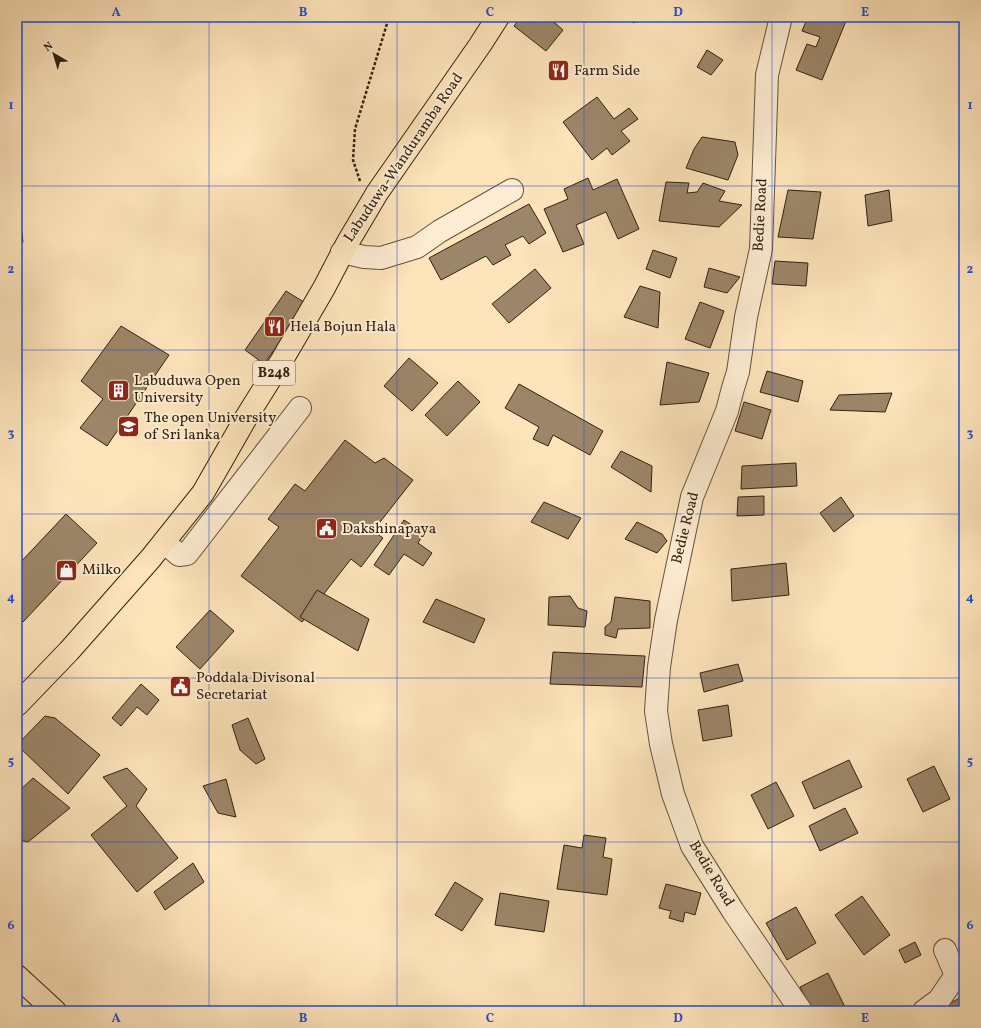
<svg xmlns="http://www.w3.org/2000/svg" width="981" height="1028" font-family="Vollkorn,serif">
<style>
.building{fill:#9c8669;stroke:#312110}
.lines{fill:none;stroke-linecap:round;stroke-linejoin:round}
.minor-casing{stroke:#64523b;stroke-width:24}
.tertiary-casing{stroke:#64523b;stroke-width:24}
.primary-casing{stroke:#312110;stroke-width:24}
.path{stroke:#312110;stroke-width:2.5;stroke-dasharray:3 2;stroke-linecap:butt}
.minor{stroke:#feedd3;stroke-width:22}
.tertiary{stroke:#feedd3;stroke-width:22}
.primary{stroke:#fee4bb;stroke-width:22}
.grid{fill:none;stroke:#1d4ed8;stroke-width:1;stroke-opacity:0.55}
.labels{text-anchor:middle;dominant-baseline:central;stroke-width:4;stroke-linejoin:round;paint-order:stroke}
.shield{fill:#feedd3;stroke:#6e5e4a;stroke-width:1}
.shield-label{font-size:14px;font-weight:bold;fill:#312110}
.poi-label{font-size:15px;fill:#312110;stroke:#feedd3;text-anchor:start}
.street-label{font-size:15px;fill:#312110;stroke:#feedd3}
.neatline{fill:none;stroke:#1d4ed8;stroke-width:1.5}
.grid-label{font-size:13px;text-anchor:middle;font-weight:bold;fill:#1d4ed8}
</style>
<rect width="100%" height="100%" fill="#fee4bb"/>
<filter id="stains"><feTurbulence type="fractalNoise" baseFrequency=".005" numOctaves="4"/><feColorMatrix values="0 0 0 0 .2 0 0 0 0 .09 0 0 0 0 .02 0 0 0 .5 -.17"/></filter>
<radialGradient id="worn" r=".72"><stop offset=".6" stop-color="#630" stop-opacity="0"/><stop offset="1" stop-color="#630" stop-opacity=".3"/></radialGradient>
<g class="building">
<path d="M521 17H548L563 30 546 51 514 26Z"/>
<path d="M626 17H638L634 23Z"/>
<path d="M808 17H835L846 21 822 80 796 70 807 44 816 47 820 37 802 31Z"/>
<path d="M707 50 723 60 711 75 697 67Z"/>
<path d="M597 97 614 119 629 108 638 119 621 131 630 141 612 155 607 148 592 160 563 122Z"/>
<path d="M702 137 735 142 738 155 728 180 686 168 694 149Z"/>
<path d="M588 178 593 190 617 179 639 229 618 239 606 212 576 225 584 244 563 252 544 209 568 199 564 189Z"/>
<path d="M666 182 689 183 687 193 697 192 703 183 725 191 719 201 742 205 719 227 659 221Z"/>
<path d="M788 190 821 192 813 239 778 237Z"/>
<path d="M889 190 892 221 868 226 865 195Z"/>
<path d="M17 194 23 242 17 243Z"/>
<path d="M529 204 546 233 529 244 523 236 505 245 511 255 493 265 486 256 441 280 429 258Z"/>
<path d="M653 250 677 258 670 278 646 269Z"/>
<path d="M775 261 808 263 806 286 772 284Z"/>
<path d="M709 268 740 277 727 293 704 287Z"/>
<path d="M535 269 551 288 509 323 492 304Z"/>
<path d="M640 286 660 292 658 328 624 317Z"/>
<path d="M286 291 307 304 264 364 245 350Z"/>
<path d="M700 302 724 311 710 348 685 339Z"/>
<path d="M121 326 169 355 107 446 80 428 103 399 81 381Z"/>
<path d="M409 358 438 383 412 411 384 386Z"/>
<path d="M667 362 709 373 699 402 660 405Z"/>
<path d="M767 371 803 381 798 402 760 392Z"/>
<path d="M458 381 480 402 447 436 425 415Z"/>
<path d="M519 384 603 431 590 455 553 435 548 446 533 439 539 427 505 408Z"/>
<path d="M892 393 885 412 830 410 839 395Z"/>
<path d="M744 402 771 410 762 439 735 431Z"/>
<path d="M345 440 375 463 384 458 413 480 373 531 383 538 361 567 351 559 302 622 241 576 279 527 268 519 295 484 305 491Z"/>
<path d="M621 451 652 466 651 492 611 467Z"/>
<path d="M796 463 797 486 741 489 742 466Z"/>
<path d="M764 496V515L737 516 738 497Z"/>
<path d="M841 497 854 516 834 532 820 513Z"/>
<path d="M544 502 581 518 568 539 531 522Z"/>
<path d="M66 514 97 543 23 622 17 616V566Z"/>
<path d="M404 520 424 533 418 543 432 553 423 566 404 554 389 575 374 565Z"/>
<path d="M637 522 662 534 667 541 657 553 625 539Z"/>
<path d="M786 563 789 595 732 601 731 569Z"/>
<path d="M317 590 369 619 358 651 300 617Z"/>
<path d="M570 596 578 608 587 611 585 627 548 625 549 597Z"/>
<path d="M615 597 650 601V628L618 629 616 638 605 635V627L611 622Z"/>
<path d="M436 599 485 619 474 643 423 622Z"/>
<path d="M210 610 234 631 200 669 176 647Z"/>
<path d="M553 652 645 656 642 687 550 684Z"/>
<path d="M738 664 743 681 704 692 700 673Z"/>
<path d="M141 684 159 700 147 715 137 707 121 726 112 718Z"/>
<path d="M728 705 732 736 703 741 698 710Z"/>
<path d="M45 716 55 718 100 755 68 794 17 745Z"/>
<path d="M248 718 265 759 256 764 240 750 232 725Z"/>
<path d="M849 760 862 787 814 809 802 782Z"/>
<path d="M934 766 950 799 923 812 907 779Z"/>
<path d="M127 768 147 789 136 806 178 858 137 892 91 835 127 806 103 777Z"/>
<path d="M33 778 70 808 28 842 17 839V793Z"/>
<path d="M226 779 236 817 218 813 203 786Z"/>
<path d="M776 782 794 816 768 829 751 795Z"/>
<path d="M845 808 858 833 820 851 809 826Z"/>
<path d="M584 835 606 838 603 857 612 859 607 895 557 889 564 845 582 848Z"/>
<path d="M193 863 204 882 165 910 154 892Z"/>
<path d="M455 882 483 899 462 931 435 915Z"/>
<path d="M666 884 701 893 695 915 685 912 683 922 669 918 671 911 659 908Z"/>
<path d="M500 893 549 901 544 932 495 925Z"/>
<path d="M862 896 890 935 864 955 835 915Z"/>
<path d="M796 907 816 943 787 960 766 923Z"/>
<path d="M915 942 921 955 905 963 899 950Z"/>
<path d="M828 973 847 1011H812L800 987Z"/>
<path d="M964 996V1011H944L942 1007Z"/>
</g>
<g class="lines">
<defs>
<g id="minor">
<path d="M342 252 364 257 381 258 417 247 440 231 512 190"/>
<path d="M164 542 179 555 187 554 300 408"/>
<path d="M924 1011 939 1000 956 975 945 950"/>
</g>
<path id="tertiary" d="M781 17 767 75 761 249 746 317 738 372 733 388 727 411 692 497 666 620 659 667 656 711 661 744 673 794 692 846 733 911 801 1011"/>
<g id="primary">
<path d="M17 705 69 651 151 558 203 493 247 416 282 360 324 288 348 242 377 193 480 45 498 17"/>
<path d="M17 976 55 1011"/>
</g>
</defs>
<use href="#minor" class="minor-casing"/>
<use href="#tertiary" class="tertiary-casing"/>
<use href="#primary" class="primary-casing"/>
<path class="path" d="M360 181 353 160 355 129 389 17"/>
<use href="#minor" class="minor"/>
<use href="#tertiary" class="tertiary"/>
<use href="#primary" class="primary"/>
</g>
<path class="grid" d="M209 17V1011M397 17V1011M584 17V1011M772 17V1011M17 186H964M17 350H964M17 514H964M17 678H964M17 842H964"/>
<defs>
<symbol id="restaurant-square" viewBox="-11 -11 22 22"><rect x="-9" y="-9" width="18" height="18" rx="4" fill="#8f2418" stroke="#feedd3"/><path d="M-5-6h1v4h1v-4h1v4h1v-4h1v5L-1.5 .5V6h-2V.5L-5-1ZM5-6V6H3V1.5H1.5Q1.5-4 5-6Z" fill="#fff"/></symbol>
<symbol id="building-square" viewBox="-11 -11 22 22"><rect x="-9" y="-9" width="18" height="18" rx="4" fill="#8f2418" stroke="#feedd3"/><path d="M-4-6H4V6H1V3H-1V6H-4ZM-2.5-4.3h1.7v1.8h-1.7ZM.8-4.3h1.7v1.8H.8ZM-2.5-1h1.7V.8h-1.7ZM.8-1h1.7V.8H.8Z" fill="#fff"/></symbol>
<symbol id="university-square" viewBox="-11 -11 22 22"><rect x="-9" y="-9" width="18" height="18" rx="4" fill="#8f2418" stroke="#feedd3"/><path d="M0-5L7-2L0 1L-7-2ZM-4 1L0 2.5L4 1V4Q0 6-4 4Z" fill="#fff"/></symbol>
<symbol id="civic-square" viewBox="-11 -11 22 22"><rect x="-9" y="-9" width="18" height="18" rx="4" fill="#8f2418" stroke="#feedd3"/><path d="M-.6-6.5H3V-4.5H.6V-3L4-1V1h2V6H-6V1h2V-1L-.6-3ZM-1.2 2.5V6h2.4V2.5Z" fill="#fff"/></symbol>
<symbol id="shop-square" viewBox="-11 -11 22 22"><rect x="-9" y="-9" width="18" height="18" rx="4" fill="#8f2418" stroke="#feedd3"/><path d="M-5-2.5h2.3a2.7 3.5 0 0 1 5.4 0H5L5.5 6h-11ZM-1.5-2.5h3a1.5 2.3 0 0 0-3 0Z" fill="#fff"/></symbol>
</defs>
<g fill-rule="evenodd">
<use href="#restaurant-square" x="546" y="58" width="25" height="25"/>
<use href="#restaurant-square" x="262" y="314" width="25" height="25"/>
<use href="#building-square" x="106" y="378" width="25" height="25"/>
<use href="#university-square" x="116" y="414" width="25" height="25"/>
<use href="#civic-square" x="314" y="516" width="25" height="25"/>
<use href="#shop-square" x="54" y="558" width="25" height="25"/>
<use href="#civic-square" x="168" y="674" width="25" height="25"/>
</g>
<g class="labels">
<rect class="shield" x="253" y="361" width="42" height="24" rx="3"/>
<g class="shield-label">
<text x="274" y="373">B248</text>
</g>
<g class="poi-label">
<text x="574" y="71">Farm Side</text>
<text x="290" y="327">Hela Bojun Hala</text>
<text x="134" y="381">Labuduwa Open<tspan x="134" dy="17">University</tspan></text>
<text x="144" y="418">The open University<tspan x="144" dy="17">of Sri lanka</tspan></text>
<text x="342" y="529">Dakshinapaya</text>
<text x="82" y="570">Milko</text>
<text x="196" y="678">Poddala Divisonal<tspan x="196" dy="17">Secretariat</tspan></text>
</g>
<g class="street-label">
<text transform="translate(404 158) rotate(-56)">Labuduwa-Wanduramba Road</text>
<text transform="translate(761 215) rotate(-87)">Bedie Road</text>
<text transform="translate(686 528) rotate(-76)">Bedie Road</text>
<text transform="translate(711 874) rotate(59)">Bedie Road</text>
</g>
</g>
<rect width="981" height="1028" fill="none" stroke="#fee4bb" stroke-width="44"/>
<g transform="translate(54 54) rotate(322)" stroke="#feedd3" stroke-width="3" paint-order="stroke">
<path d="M0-3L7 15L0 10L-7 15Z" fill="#312110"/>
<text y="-6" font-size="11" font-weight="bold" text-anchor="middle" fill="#312110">N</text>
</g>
<rect x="22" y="22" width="937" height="984" class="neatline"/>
<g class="grid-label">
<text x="116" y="16">A</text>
<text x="303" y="16">B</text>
<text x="490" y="16">C</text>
<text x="678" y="16">D</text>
<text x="865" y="16">E</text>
<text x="11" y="109">1</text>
<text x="970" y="109">1</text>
<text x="11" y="273">2</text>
<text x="970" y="273">2</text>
<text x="11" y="437">3</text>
<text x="970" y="437">3</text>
<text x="11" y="601">4</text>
<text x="970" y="601">4</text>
<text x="11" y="765">5</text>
<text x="970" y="765">5</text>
<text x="11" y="929">6</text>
<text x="970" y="929">6</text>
<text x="116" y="1022">A</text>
<text x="303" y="1022">B</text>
<text x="490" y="1022">C</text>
<text x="678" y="1022">D</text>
<text x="865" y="1022">E</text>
</g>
<rect width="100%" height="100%" filter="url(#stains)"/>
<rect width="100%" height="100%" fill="url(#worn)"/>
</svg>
